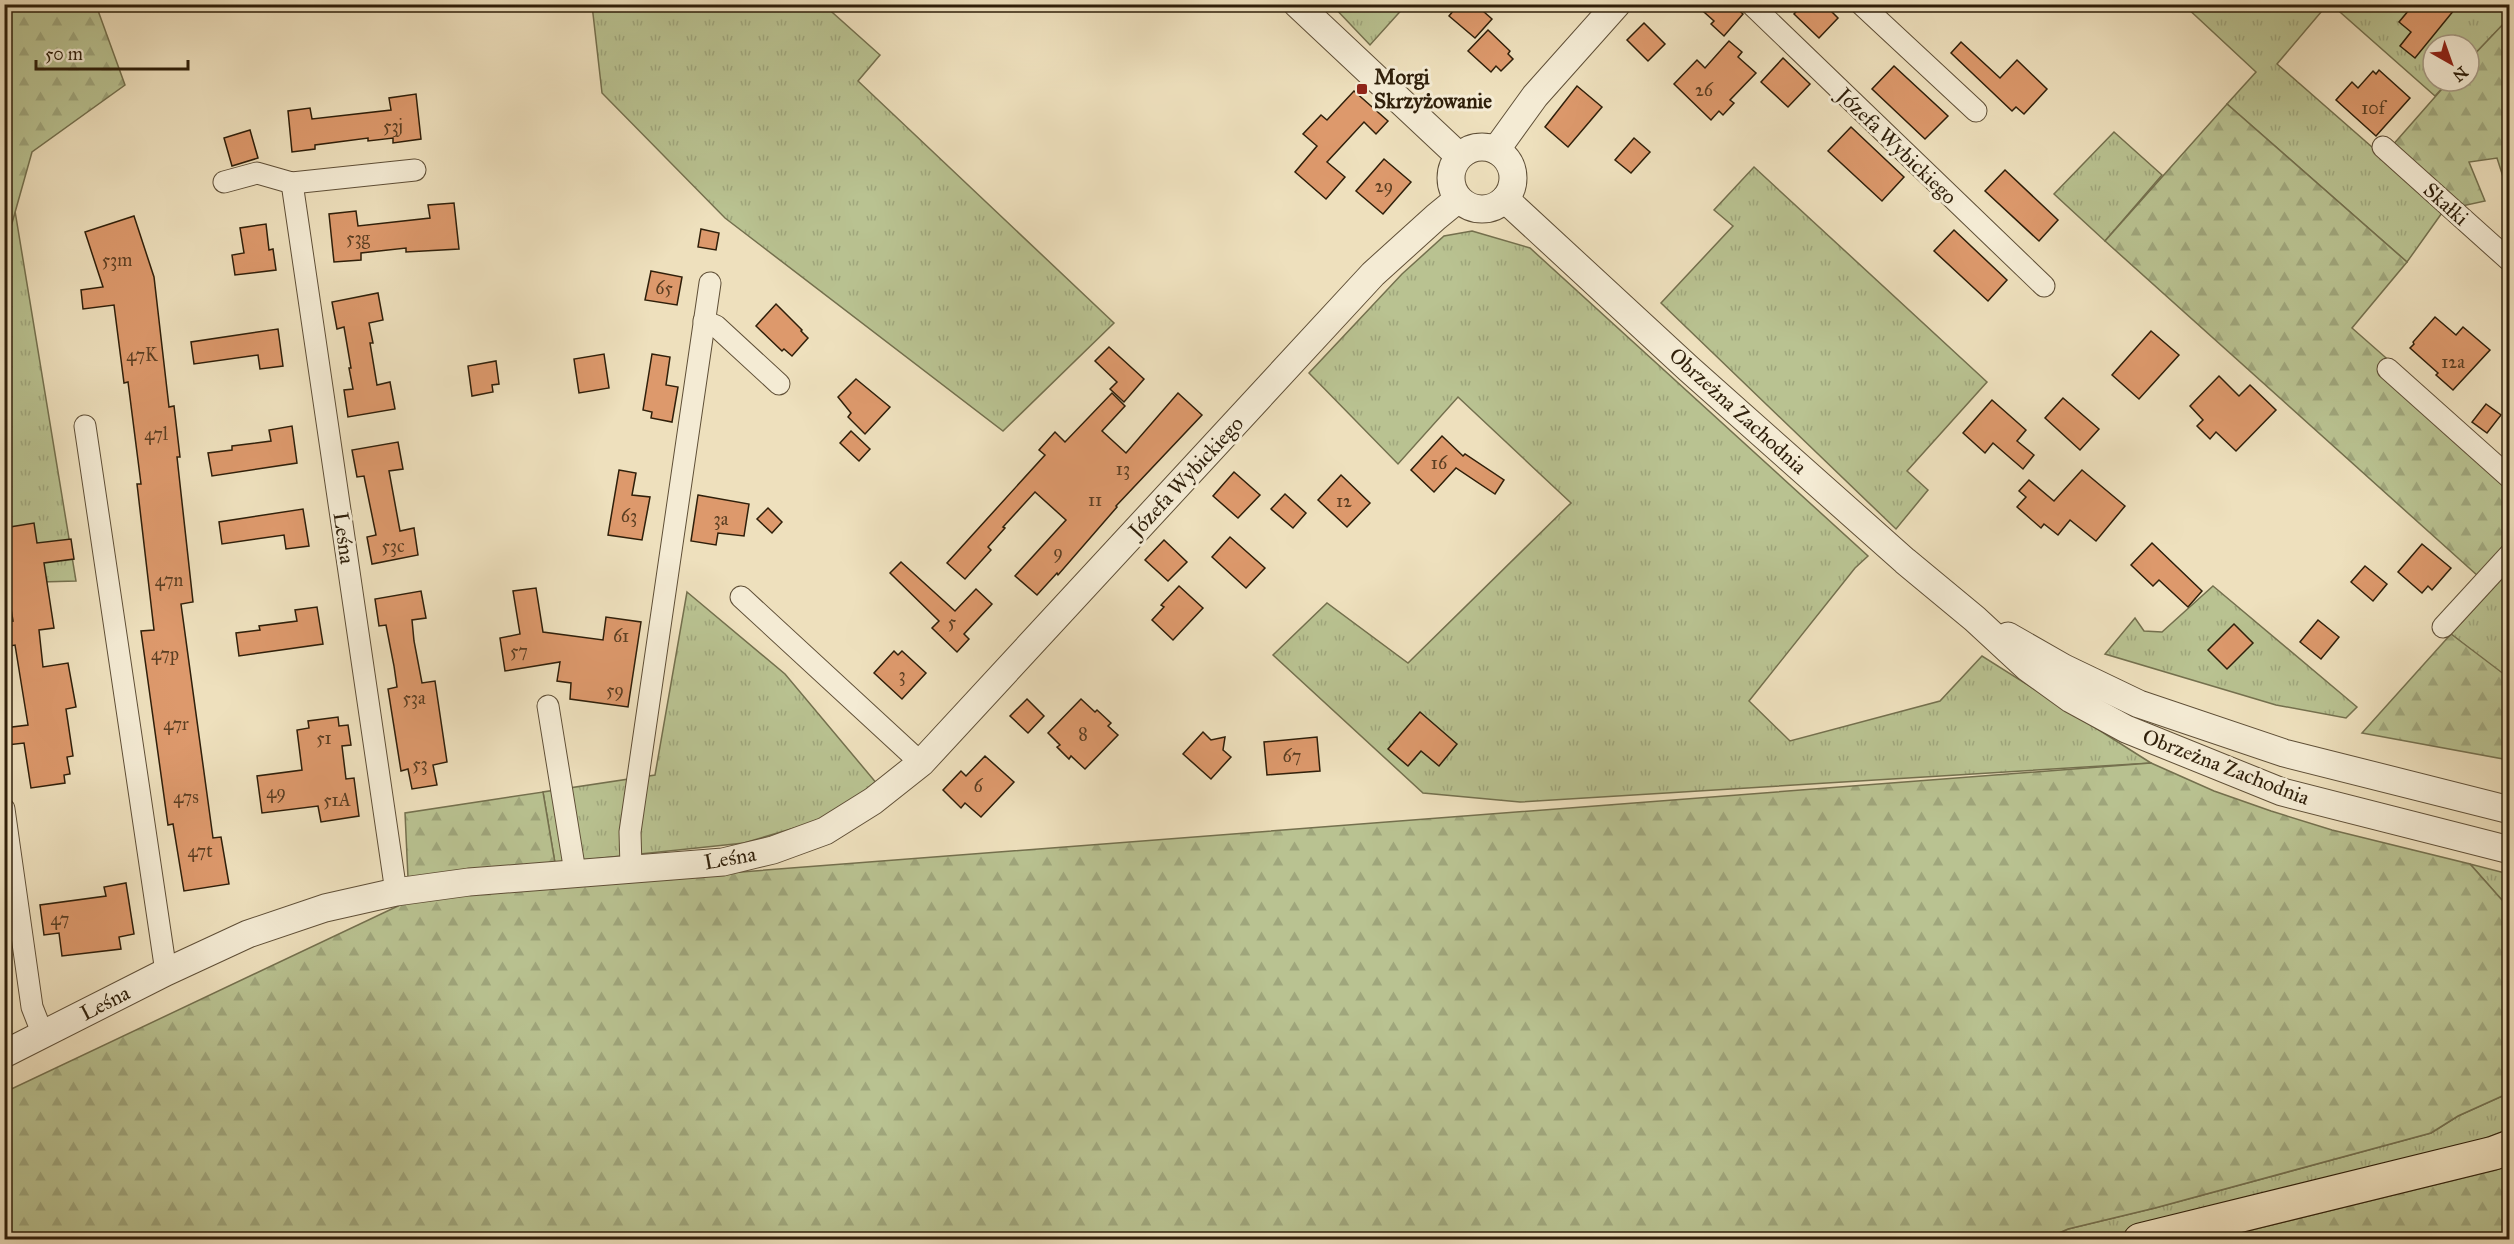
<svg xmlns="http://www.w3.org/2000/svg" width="2514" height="1244" font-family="'IM FELL Great Primer',serif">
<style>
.grass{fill:url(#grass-tufts);stroke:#74704e;stroke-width:1.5}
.forest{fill:url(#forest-firs);stroke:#74704e;stroke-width:1.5}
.building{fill:#dd996c;stroke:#2f1f0a;stroke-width:1.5}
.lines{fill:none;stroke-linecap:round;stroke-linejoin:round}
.minor-casing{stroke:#5f4f37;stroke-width:23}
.tertiary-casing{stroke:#5f4f37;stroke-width:29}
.motorway-casing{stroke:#2f1f0a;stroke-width:35}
.minor{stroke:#f4ebd4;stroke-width:21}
.tertiary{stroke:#f4ebd4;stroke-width:27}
.motorway{stroke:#eee0bd;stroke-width:33}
.poi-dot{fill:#8f2418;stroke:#f4ebd4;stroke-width:2}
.labels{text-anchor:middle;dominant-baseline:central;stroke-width:6;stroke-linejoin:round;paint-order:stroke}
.number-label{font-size:18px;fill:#5a3e22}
.poi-label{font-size:21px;font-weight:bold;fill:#2f1f0a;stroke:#f4ebd4;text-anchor:start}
.street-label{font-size:21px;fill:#2f1f0a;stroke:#f4ebd4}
</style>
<defs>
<pattern id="grass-tufts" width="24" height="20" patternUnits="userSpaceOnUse" patternTransform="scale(1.5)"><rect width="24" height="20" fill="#b9c291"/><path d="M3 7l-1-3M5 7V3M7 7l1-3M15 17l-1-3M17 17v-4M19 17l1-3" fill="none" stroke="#9fa67c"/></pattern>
<pattern id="forest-firs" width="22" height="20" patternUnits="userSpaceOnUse" patternTransform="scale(1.5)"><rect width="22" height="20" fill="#b9c291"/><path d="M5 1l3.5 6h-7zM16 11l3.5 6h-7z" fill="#9fa67c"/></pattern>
</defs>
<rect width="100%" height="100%" fill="#eee0bd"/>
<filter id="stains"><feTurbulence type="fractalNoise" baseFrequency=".00333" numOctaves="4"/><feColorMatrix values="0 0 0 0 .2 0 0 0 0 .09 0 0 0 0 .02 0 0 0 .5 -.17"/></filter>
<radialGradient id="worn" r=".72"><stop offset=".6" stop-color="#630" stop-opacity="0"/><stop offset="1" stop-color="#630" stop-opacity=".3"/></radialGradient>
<g class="grass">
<path d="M592 5H824L880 55 858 81 1114 323 1003 431 725 218 602 93Z"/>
<path d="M1332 5H1406L1370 45Z"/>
<path d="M2184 5H2327L2277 64 2444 210 2407 262 2227 104 2256 72Z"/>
<path d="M2332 5H2509V18L2469 60V45H2433V81H2449L2435 96Z"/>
<path d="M2114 132 2162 175 2105 241 2054 194Z"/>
<path d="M1754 167 1987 382 1907 471 1928 490 1896 529 1661 303 1733 226 1714 210Z"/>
<path d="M15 211 76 581 5 583 4 248Z"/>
<path d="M1472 231 1530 248 1868 556 1855 568 1749 701 1790 741 1940 701 1982 656 2151 763 1520 802 1423 793 1273 655 1327 603 1408 663 1571 503 1458 397 1398 464 1309 373 1402 274 1444 236Z"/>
<path d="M2509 571V678L2508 679 2451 634Z"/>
<path d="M2213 586 2357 707 2346 718 2276 705 2105 654 2135 618 2144 631 2162 632Z"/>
<path d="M687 592 785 674 878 785 818 821 744 843 555 863 543 792 655 775Z"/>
<path d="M2470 864 2509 874V908Z"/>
<path d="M2509 1093V1129L2473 1143 2102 1239 2045 1240 2068 1229 2155 1208 2431 1133 2458 1116Z"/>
</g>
<g class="forest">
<path d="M5 4 96 5 125 85 32 152 5 248Z"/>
<path d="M2509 18V184L2506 186 2497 158 2469 162 2485 201 2444 210 2391 147 2449 81H2469V60Z"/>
<path d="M2227 104 2407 262 2352 328 2509 466V541L2478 576 2105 241Z"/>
<path d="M2451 634 2509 678V760L2362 733Z"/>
<path d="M2151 763 2214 791 2271 811 2332 830 2470 864 2509 908V1093L2458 1116 2431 1133 2155 1208 2068 1229 2045 1239 5 1240V1092L417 897Z"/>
<path d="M543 792 555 863 408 878 405 813Z"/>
<path d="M2509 1164V1239L2211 1240 2496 1170Z"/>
</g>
<g class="building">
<path d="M1459 4H1475L1492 19 1475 38 1449 16Z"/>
<path d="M1695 4H1732L1743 14 1724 36 1711 24 1714 21Z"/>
<path d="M1803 4H1824L1838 18 1819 38 1794 14Z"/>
<path d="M2414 4H2459L2415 58 2400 46 2411 32 2399 22Z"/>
<path d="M1644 23 1665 44 1648 61 1627 40Z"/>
<path d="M1488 30 1510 51 1508 54 1513 59 1501 71 1496 66 1491 72 1468 51Z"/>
<path d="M1729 41 1742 52 1738 57 1756 73 1730 100 1734 103 1723 115 1719 111 1711 120 1674 84 1697 60 1705 68Z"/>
<path d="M1961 42 2000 78 2017 60 2047 89 2024 114 2016 107 2012 111 1951 53Z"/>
<path d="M1783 58 1810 84 1788 107 1761 82Z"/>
<path d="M1894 66 1948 116 1925 139 1872 89Z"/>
<path d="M2379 70 2410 98 2376 136 2336 100 2352 82 2358 88 2373 71 2376 74Z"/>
<path d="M1577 86 1602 107 1568 147 1545 127Z"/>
<path d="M1354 91 1388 121 1376 134 1364 122 1327 162 1345 177 1326 199 1295 172 1317 146 1303 134 1321 115 1327 120Z"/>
<path d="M416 94 421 139 393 143V138L368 141V138L315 145V149L292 152 288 111 310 108 312 119 391 110 389 98Z"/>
<path d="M1851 127 1904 177 1882 201 1828 151Z"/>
<path d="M250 130 258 158 232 166 224 138Z"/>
<path d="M1634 138 1650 152 1631 173 1615 160Z"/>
<path d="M1384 159 1411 182 1383 214 1356 191Z"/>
<path d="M2005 170 2058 220 2039 241 1985 191Z"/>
<path d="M454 203 459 249 406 252V248L361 253V260L334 262 329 214 356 211 358 226 430 218 428 205Z"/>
<path d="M134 216 154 277 169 407 174 406 180 457H177L193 602 181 604 213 838 221 837 229 884 184 891 173 824 168 825 141 631 154 630 137 484H141L128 382 124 383 114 305 83 309 81 290 103 287 85 232Z"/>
<path d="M266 224 269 250 273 249 276 270 235 275 232 255 244 253 240 228Z"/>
<path d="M701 229 719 233 716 250 698 247Z"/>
<path d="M1954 230 2007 280 1988 301 1934 251Z"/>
<path d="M651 271 682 277 677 305 645 300Z"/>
<path d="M378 293 383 320 369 323 373 343H370L377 385 390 382 395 409 348 417 344 390 353 389 349 368H351L344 327 337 329 332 302Z"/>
<path d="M776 304 802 330 801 331 808 338 792 356 784 349 782 351 756 326Z"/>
<path d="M2435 317 2456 335 2463 327 2490 350 2453 390 2436 375 2438 373 2410 348 2414 344 2413 342Z"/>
<path d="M278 329 283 366 260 369 258 355 194 364 191 342Z"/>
<path d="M2151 331 2179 355 2139 399 2112 375Z"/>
<path d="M1109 347 1144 379 1124 402 1110 389 1117 382 1095 361Z"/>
<path d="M604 354 609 388 579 393 574 359Z"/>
<path d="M652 354 670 357 666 385 678 387 672 422 651 418 652 412 643 410Z"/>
<path d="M496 361 499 384 492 385 493 392 472 396 468 366Z"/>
<path d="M2219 376 2239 396 2250 385 2276 410 2236 451 2216 432 2210 439 2197 426 2203 420 2190 406Z"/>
<path d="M856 379 890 407 865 434 848 417 851 413 838 397Z"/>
<path d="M1112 393 1125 406 1102 431 1126 453 1178 393 1202 415 1116 506 1117 507 1058 575 1057 573 1037 595 1015 576 1066 520 1035 492 1003 527 1005 528 988 547 991 550 965 579 947 563 1045 455 1039 450 1055 432 1065 442Z"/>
<path d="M2063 398 2099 429 2080 450 2045 418Z"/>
<path d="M1992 400 2026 430 2017 441 2034 455 2023 469 1993 443 1985 453 1963 433Z"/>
<path d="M2486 404 2501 415 2487 433 2472 422Z"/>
<path d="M292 426 297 463 212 476 208 453 232 450V446L271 441 269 430Z"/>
<path d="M851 431 870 449 859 461 840 443Z"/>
<path d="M1442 436 1463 456 1465 454 1504 480 1495 494 1456 468 1434 492 1411 470Z"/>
<path d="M398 442 403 469 389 471 400 531 414 528 418 555 372 564 367 537 376 535 364 476 357 477 352 450Z"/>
<path d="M619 470 636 473 632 495 650 497 642 540 608 535Z"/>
<path d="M2082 470 2125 506 2096 541 2070 520 2058 535 2044 524 2041 528 2017 507 2026 497 2019 491 2029 480 2054 501Z"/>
<path d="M1234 472 1260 495 1238 518 1213 496Z"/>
<path d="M1341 475 1370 503 1347 527 1318 500Z"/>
<path d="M1285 494 1306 513 1293 528 1271 509Z"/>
<path d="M698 495 749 504 744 536 718 533 716 545 691 541Z"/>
<path d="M768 508 782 522 772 533 757 519Z"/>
<path d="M303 509 309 546 286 549 284 535 222 544 219 522Z"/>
<path d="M34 523 37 543 71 539 74 559 44 563 54 628 39 630 43 667 68 663 76 707 66 709 73 756 67 757 70 774 64 775 65 783 31 788 24 743 7 745 4 732V728L28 725 15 645 4 647V622L13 621 4 565V528Z"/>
<path d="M1230 537 1265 568 1246 588 1212 557Z"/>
<path d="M1164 540 1187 562 1168 581 1145 560Z"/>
<path d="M2152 543 2202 591 2188 607 2159 580 2153 586 2131 565Z"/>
<path d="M2422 544 2451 568 2432 590 2428 586 2422 593 2398 572Z"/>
<path d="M901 562 955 611 976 589 992 604 964 634 969 639 957 652 932 628 939 621 890 573Z"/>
<path d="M2365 566 2387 584 2373 601 2351 582Z"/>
<path d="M1179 586 1203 608 1173 640 1152 620 1164 607 1161 605Z"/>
<path d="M536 588 543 632 603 640 606 617 641 622 628 707 570 699 571 683 557 681 560 662 505 671 500 638 520 634 513 591Z"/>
<path d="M421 591 426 618 412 620 414 641 422 683 435 681 447 762 433 765 437 785 412 789 408 769 401 771 388 689 397 687 394 666 386 625 379 626 375 599Z"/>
<path d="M317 607 323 644 239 656 236 633 260 630 259 626 297 621 295 610Z"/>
<path d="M2318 620 2339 637 2321 659 2300 642Z"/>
<path d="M2234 624 2253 643 2227 669 2208 650Z"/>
<path d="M894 651 898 655 902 651 926 673 902 699 874 673Z"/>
<path d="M1027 699 1044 716 1028 733 1010 716Z"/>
<path d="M1081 699 1095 712 1097 710 1111 723 1108 726 1118 735 1085 769 1071 756 1069 759 1057 747 1060 745 1048 733Z"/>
<path d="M1420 712 1457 744 1439 766 1421 751 1408 766 1388 749Z"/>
<path d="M338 717 339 726 348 725 351 745 342 746 346 779 354 778 359 816 321 822 318 806 262 813 257 776 302 770 297 730 309 728 308 721Z"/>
<path d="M1203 732 1211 740 1225 737 1223 750 1231 757 1211 779 1183 754Z"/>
<path d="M1317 737 1320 771 1267 775 1264 742Z"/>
<path d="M985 756 1014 782 981 817 965 803 961 808 943 790 961 771 966 776Z"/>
<path d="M126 883 134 934 119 937 121 949 62 956 59 933 44 935 40 905 106 896 104 887Z"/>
</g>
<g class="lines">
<defs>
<g id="minor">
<path d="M1751 4 2044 286"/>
<path d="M1861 4 1976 111"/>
<path d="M2383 147 2510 261"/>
<path d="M224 182 257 173 292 183 415 170"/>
<path d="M292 183 396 892"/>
<path d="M704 321 716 326 779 384"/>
<path d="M2388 369 2510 478"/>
<path d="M85 426 166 972"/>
<path d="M741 597 921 763"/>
<path d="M2443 627 2510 554"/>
<path d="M548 706 575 872"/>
<path d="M4 809 32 1007 43 1035"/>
<path d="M631 868 630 832 710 283"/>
</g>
<g id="tertiary">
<path d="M1297 4 1459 156"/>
<circle cx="1482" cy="178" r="31"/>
<path d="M1496 150 1535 96 1617 4"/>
<path d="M1505 199 1689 369 1905 561 1975 619 2028 668 2071 699 2126 729 2282 792 2510 850"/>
<path d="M2008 636 2064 668 2139 704 2284 753 2510 810"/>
<path d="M4 1054 166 972 248 934 325 908 396 892 469 882 723 862 773 850 825 831 873 801 921 763 1373 274 1436 217 1458 199"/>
</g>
<path id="motorway" d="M2140 1240 2494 1153 2510 1147"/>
</defs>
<use href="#minor" class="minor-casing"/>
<use href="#tertiary" class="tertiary-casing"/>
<use href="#motorway" class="motorway-casing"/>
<use href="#minor" class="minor"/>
<use href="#tertiary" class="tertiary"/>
<use href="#motorway" class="motorway"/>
</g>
<rect class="poi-dot" x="1356" y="83" width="12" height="12" rx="3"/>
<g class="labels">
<g class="number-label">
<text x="1704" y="90">26</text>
<text x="2373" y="108">10f</text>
<text x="393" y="126">53j</text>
<text x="1384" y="186">29</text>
<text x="358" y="238">53g</text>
<text x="117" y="260">53m</text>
<text x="664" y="288">65</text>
<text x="142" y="355">47K</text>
<text x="2453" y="362">12a</text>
<text x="156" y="434">47l</text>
<text x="1439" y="463">16</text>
<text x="1123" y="469">13</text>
<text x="1095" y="500">11</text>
<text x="1344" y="501">12</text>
<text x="629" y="516">63</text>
<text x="721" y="519">3a</text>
<text x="393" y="546">53c</text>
<text x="1058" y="552">9</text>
<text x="169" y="580">47n</text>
<text x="952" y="622">5</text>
<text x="621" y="636">61</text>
<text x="519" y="651">57</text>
<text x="165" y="654">47p</text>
<text x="902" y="675">3</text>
<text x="615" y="690">59</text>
<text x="414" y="698">53a</text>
<text x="176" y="724">47r</text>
<text x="1083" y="734">8</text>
<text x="324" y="738">51</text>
<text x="1292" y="756">67</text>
<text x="420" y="764">53</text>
<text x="978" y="786">6</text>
<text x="276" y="792">49</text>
<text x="186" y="797">47s</text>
<text x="337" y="800">51A</text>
<text x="200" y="851">47t</text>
<text x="60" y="919">47</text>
</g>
<g class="poi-label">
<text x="1374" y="77">Morgi<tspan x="1374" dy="24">Skrzyżowanie</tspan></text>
</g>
<g class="street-label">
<text transform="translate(1897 146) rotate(44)">Józefa Wybickiego</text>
<text transform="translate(2446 204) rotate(42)">Skałki</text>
<text transform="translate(1738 411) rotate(42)">Obrzeżna Zachodnia</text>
<text transform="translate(1186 477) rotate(-47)">Józefa Wybickiego</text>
<text transform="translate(344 538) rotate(82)">Leśna</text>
<text transform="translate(2226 767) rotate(21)">Obrzeżna Zachodnia</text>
<text transform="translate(730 858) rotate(-10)">Leśna</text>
<text transform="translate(105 1003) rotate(-27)">Leśna</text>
</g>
</g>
<rect width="2514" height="1244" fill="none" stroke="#eee0bd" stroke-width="24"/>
<rect x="6" y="6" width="2502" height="1232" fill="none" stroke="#2f1f0a" stroke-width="3"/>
<rect x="12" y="12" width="2490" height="1220" fill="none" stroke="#2f1f0a" stroke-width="1.5"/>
<g transform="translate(2451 63) rotate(140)"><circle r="28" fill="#f4ebd4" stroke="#a59983" stroke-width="1.5"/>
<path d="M0-4.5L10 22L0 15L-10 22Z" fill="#8f2418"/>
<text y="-9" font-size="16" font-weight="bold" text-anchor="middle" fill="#2f1f0a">N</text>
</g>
<path d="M36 60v9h152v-9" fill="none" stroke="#2f1f0a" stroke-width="3"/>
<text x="45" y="60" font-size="18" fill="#2f1f0a" stroke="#f4ebd4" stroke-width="4.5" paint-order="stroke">50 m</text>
<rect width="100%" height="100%" filter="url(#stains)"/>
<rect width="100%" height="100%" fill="url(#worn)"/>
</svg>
